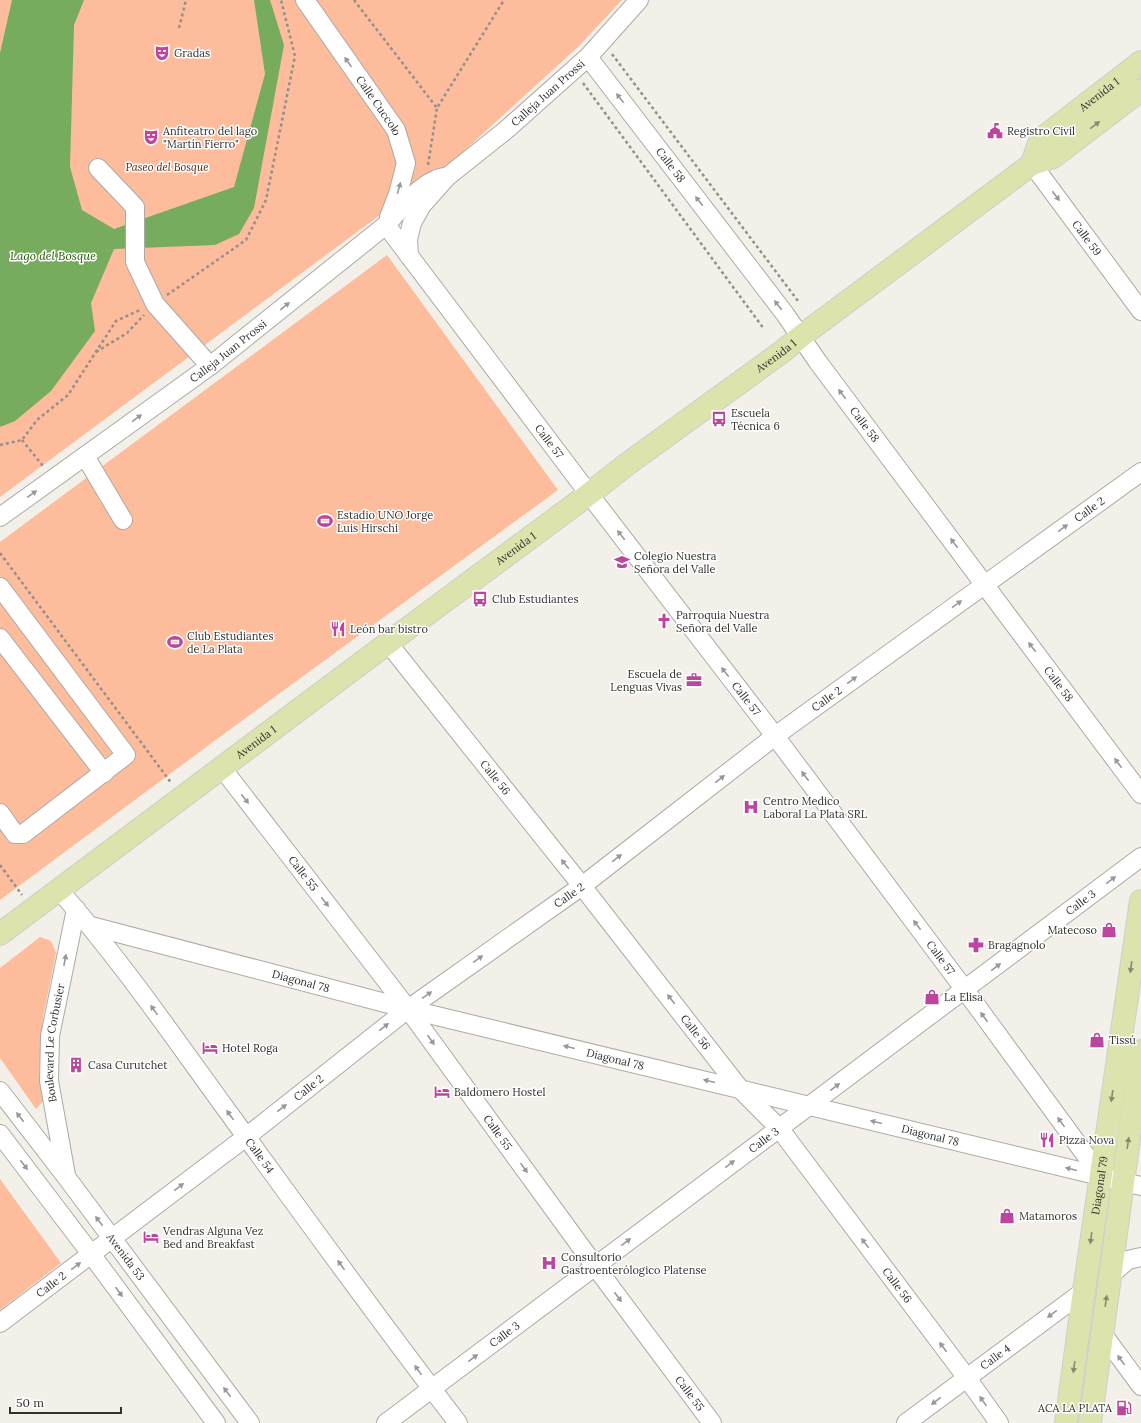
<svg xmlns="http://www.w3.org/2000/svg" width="1141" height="1423" font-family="Lora,serif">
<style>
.green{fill:#fdbc9c}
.water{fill:#77ac5f}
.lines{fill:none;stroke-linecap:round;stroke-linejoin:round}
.minor-casing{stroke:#acaaa4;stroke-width:20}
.major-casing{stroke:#cececd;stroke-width:24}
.path{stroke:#92908c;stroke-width:2.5;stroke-dasharray:3 3;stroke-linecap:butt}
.minor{stroke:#fff;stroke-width:18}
.major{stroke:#dde3ac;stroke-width:22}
.oneway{fill:#989896}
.oneway2{fill:#878a6d}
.labels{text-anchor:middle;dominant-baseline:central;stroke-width:3;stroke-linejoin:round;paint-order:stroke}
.poi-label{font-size:11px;fill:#31312e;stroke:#fff;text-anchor:start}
.street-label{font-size:11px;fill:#31312e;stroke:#fff}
.park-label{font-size:11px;font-style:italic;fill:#541e00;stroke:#fff}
.water-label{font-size:12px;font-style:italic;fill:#265702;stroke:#fff}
</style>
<rect width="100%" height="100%" fill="#f3f0ea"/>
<g class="green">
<path d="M0 0H622L579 46 454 160 0 497Z"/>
<path d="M387 255 558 490 213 742 0 900V542Z"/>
<path d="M40 937 51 941 56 953 43 1017 39 1073 43 1101 36 1109 0 1058V968Z"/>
<path d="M0 1179 61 1263 0 1310Z"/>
</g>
<path class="water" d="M12 0H84L74 25 70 167 82 210 114 229 234 187 265 74 254 0H270L284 45 254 208 239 234 215 245 114 249 91 303 95 331 51 391 15 421 0 427V53Z"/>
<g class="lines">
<defs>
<g id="minor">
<path id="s1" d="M305 0 396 130 406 163 398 194 389 217"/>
<path id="s2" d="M588 57 785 314 818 362 1141 794"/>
<path id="s3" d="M1032 164 1141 311"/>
<path d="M98 168 135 207V262L155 304 210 366"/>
<path id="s4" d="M386 225 589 494 775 736 965 990 1101 1176"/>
<path id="s5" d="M409 256 408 239 412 223 422 205 447 177 506 130 588 57 639 0"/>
<path d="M85 456 123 520"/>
<path id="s6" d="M0 517 210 366 386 225C400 210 416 188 435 180 438 178 443 177 447 177"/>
<path d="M0 587 126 755 23 834H15L0 813"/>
<path d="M0 638 104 773"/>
<path id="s7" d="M388 643 582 886 740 1089 779 1128 967 1378 999 1423"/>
<path id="s8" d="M222 768 408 1009 595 1266 712 1423"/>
<path id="s9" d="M59 890C119 958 170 1032 223 1105 301 1212 378 1319 458 1423"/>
<path id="s10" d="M91 926 408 1009 1141 1186"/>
<path id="s11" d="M0 1091 67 1178 250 1423"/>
<path d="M0 1134 91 1254 216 1423"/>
<path id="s12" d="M66 1175 49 1081 50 1036 76 909"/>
<path d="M1110 1275 1128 1260 1141 1257"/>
<path id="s13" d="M0 1323 246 1137 408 1009 582 886 775 736 1141 472"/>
<path d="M1102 1333 1141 1386"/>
<path id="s14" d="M386 1423 1141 857"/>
<path id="s15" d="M906 1423 1084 1291"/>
</g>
<g id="major">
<path id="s16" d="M1032 164 1040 140 1141 62"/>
<path id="s17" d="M0 934 388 643 589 494 626 465 783 351 800 337 1008 182 1032 164 1053 157 1141 90"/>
<path id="s18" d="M1066 1423 1084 1291 1141 901"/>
<path d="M1090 1423 1141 1051"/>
</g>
</defs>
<use href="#minor" class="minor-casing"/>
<use href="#major" class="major-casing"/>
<g class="path">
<path d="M354 0 437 108 504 0"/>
<path d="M179 28 186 0"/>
<path d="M612 54 798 301"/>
<path d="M583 83 764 329"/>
<path d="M428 165 437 108"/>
<path d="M167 295 246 240 266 200 295 56 281 0"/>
<path d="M96 352 127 333 144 315"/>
<path d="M22 440 43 466"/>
<path d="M0 445 22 440 37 420 68 395 116 321 140 310"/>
<path d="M0 553 172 784"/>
<path d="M0 865 22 895"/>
</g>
<use href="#minor" class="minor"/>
<use href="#major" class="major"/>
</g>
<defs><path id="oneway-solid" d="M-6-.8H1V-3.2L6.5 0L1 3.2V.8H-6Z"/></defs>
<g class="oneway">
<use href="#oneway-solid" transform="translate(348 62) rotate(-125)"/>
<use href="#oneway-solid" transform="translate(620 98) rotate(-128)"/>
<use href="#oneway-solid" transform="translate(399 188) rotate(-75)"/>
<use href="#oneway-solid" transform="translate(1056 196) rotate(53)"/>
<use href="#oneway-solid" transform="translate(699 201) rotate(-128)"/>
<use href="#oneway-solid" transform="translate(778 305) rotate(-128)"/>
<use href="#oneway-solid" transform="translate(285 306) rotate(-39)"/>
<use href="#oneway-solid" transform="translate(842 394) rotate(-127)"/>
<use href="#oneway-solid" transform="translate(137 418) rotate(-36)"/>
<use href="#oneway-solid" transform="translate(32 494) rotate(-35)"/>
<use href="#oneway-solid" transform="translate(1063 528) rotate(-36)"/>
<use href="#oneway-solid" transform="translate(621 535) rotate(-128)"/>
<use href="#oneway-solid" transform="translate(954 543) rotate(-127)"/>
<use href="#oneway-solid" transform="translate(957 604) rotate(-36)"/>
<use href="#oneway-solid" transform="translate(1032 647) rotate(-127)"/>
<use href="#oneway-solid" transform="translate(725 672) rotate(-128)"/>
<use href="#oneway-solid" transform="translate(852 680) rotate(-36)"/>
<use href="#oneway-solid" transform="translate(1118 763) rotate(-127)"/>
<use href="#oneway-solid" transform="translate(805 776) rotate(-127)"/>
<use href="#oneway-solid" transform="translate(720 779) rotate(-38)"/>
<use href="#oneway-solid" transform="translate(245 799) rotate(52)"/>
<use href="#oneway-solid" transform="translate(617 858) rotate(-38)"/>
<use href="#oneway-solid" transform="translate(565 864) rotate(-129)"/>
<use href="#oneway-solid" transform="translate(1111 880) rotate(-37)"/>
<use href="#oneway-solid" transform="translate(325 902) rotate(52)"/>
<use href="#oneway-solid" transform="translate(917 925) rotate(-127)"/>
<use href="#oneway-solid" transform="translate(478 959) rotate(-35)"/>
<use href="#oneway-solid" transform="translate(65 960) rotate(-79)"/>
<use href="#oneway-solid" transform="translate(996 967) rotate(-37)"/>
<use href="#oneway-solid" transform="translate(427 995) rotate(-35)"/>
<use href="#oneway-solid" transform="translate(671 999) rotate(-128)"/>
<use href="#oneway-solid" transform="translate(154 1010) rotate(-126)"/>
<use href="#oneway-solid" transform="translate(984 1017) rotate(-126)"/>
<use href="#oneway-solid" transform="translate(384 1027) rotate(-38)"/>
<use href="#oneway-solid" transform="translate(431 1040) rotate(54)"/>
<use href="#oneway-solid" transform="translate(569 1047) rotate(-166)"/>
<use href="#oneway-solid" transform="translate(709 1081) rotate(-166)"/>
<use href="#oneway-solid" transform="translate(835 1087) rotate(-37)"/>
<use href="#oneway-solid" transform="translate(282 1108) rotate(-38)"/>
<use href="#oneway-solid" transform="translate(230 1115) rotate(-126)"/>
<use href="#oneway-solid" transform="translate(20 1117) rotate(-128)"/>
<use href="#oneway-solid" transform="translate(876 1122) rotate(-166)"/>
<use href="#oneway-solid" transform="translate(1061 1122) rotate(-126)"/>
<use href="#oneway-solid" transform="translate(730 1164) rotate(-37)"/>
<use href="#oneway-solid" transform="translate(24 1165) rotate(53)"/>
<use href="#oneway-solid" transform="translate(524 1168) rotate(54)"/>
<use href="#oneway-solid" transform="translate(1071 1169) rotate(-166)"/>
<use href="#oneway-solid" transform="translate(179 1187) rotate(-37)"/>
<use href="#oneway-solid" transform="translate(99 1221) rotate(-127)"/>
<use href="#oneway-solid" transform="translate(626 1242) rotate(-37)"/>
<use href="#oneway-solid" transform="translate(865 1243) rotate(-127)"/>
<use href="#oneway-solid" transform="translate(341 1265) rotate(-126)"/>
<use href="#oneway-solid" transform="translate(76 1266) rotate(-37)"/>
<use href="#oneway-solid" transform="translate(119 1292) rotate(54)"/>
<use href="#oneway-solid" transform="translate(618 1297) rotate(53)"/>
<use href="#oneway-solid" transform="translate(1052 1314) rotate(143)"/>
<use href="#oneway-solid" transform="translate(943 1347) rotate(-127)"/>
<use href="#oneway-solid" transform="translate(473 1358) rotate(-37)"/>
<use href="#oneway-solid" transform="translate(1121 1360) rotate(-126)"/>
<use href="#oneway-solid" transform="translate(418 1370) rotate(-126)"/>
<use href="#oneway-solid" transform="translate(227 1392) rotate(-127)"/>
<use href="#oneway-solid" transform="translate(936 1401) rotate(143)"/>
<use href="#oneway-solid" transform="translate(983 1401) rotate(-125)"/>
</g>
<g class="oneway2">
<use href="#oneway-solid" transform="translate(1095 125) rotate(-37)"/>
<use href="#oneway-solid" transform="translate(1131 967) rotate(98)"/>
<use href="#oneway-solid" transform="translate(1112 1096) rotate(98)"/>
<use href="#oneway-solid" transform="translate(1128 1143) rotate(-82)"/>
<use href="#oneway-solid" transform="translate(1091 1238) rotate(98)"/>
<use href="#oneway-solid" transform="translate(1106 1301) rotate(-82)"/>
<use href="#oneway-solid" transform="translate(1074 1367) rotate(98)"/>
</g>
<defs>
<symbol id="theatre-bare" viewBox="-9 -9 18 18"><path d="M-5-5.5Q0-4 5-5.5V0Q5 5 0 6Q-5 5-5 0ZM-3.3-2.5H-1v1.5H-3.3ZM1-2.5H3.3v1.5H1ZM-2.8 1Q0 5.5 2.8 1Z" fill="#bc469d" stroke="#fff" stroke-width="2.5" paint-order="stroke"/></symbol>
<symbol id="civic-bare" viewBox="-9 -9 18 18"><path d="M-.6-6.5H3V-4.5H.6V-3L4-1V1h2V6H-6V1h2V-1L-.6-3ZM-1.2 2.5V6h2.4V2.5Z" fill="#bc469d" stroke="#fff" stroke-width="2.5" paint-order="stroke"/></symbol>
<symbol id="bus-bare" viewBox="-9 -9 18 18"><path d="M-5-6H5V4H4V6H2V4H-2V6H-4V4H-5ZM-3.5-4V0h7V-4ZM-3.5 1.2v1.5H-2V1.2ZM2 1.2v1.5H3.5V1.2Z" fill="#bc469d" stroke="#fff" stroke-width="2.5" paint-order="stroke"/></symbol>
<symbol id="stadium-bare" viewBox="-9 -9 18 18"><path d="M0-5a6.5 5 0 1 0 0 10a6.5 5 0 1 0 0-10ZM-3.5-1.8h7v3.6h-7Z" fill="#bc469d" stroke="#fff" stroke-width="2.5" paint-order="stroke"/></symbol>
<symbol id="school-bare" viewBox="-9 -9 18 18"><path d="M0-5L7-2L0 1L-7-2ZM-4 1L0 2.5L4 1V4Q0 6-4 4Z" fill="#bc469d" stroke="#fff" stroke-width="2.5" paint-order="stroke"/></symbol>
<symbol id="church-bare" viewBox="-9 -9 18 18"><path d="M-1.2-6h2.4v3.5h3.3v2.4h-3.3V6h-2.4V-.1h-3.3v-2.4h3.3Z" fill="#bc469d" stroke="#fff" stroke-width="2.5" paint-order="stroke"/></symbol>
<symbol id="restaurant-bare" viewBox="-9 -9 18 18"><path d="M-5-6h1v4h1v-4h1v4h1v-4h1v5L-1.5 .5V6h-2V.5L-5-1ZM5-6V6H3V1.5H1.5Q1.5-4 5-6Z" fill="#bc469d" stroke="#fff" stroke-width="2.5" paint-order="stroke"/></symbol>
<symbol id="office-bare" viewBox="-9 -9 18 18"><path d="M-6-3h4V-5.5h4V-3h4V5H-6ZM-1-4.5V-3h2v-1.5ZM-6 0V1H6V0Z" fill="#bc469d" stroke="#fff" stroke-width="2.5" paint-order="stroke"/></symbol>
<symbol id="hospital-bare" viewBox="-9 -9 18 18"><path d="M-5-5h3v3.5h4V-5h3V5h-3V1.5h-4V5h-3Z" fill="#bc469d" stroke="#fff" stroke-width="2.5" paint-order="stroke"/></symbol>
<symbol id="shop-bare" viewBox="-9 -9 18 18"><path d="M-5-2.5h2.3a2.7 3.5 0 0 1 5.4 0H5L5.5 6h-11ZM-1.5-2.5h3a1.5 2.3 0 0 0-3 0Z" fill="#bc469d" stroke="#fff" stroke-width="2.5" paint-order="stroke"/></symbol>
<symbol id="pharmacy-bare" viewBox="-9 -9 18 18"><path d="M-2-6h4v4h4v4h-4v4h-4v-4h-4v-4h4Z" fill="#bc469d" stroke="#fff" stroke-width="2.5" paint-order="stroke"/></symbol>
<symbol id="hotel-bare" viewBox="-9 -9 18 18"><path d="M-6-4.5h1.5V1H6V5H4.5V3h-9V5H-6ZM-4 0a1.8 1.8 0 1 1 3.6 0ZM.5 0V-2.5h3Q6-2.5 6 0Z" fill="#bc469d" stroke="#fff" stroke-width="2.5" paint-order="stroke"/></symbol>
<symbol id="building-bare" viewBox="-9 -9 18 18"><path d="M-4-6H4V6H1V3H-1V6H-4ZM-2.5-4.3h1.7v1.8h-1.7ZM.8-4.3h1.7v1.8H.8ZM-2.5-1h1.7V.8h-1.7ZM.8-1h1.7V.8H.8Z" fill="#bc469d" stroke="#fff" stroke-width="2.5" paint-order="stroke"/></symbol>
<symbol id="fuel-bare" viewBox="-9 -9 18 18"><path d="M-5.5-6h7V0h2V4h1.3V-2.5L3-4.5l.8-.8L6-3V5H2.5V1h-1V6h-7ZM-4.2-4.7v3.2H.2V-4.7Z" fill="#bc469d" stroke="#fff" stroke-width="2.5" paint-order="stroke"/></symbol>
</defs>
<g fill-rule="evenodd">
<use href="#theatre-bare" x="151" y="42" width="22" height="22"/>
<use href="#civic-bare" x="984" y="120" width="22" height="22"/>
<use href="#theatre-bare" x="140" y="126" width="22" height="22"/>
<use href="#bus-bare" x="708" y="408" width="22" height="22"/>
<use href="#stadium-bare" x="314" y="510" width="22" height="22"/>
<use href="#school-bare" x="611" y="551" width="22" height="22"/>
<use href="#bus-bare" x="469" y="588" width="22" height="22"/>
<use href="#church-bare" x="653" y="610" width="22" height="22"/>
<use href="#restaurant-bare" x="327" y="618" width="22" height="22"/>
<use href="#stadium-bare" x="164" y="631" width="22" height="22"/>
<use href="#office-bare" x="683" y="669" width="22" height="22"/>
<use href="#hospital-bare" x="740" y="796" width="22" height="22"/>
<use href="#shop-bare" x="1098" y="919" width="22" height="22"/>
<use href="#pharmacy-bare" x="965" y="934" width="22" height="22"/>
<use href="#shop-bare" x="921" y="986" width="22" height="22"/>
<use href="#shop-bare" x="1086" y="1029" width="22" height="22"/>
<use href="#hotel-bare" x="199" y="1037" width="22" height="22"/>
<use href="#building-bare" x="65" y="1054" width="22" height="22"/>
<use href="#hotel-bare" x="431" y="1081" width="22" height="22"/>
<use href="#restaurant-bare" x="1036" y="1129" width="22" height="22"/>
<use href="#shop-bare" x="996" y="1205" width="22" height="22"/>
<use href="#hotel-bare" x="140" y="1226" width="22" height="22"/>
<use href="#hospital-bare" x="538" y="1252" width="22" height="22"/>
<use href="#fuel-bare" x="1113" y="1397" width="22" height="22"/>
</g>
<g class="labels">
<g class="poi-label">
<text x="174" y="53">Gradas</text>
<text x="163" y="131">Anfiteatro del lago<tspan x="163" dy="13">"Martín Fierro"</tspan></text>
<text x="1007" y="131">Registro Civil</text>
<text x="731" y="413">Escuela<tspan x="731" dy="13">Técnica 6</tspan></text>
<text x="337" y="515">Estadio UNO Jorge<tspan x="337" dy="13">Luis Hirschi</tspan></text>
<text x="634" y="556">Colegio Nuestra<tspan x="634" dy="13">Señora del Valle</tspan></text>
<text x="492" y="599">Club Estudiantes</text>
<text x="676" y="615">Parroquia Nuestra<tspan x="676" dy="13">Señora del Valle</tspan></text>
<text x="350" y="629">León bar bistro</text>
<text x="187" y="636">Club Estudiantes<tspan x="187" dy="13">de La Plata</tspan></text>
<text x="682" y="674" text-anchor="end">Escuela de<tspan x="682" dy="13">Lenguas Vivas</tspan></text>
<text x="763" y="801">Centro Medico<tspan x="763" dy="13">Laboral La Plata SRL</tspan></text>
<text x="1097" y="930" text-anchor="end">Matecoso</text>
<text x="988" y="945">Bragagnolo</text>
<text x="944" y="997">La Elisa</text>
<text x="1109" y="1040">Tissú</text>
<text x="222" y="1048">Hotel Roga</text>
<text x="88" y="1065">Casa Curutchet</text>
<text x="454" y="1092">Baldomero Hostel</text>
<text x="1059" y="1140">Pizza Nova</text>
<text x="1019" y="1216">Matamoros</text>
<text x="163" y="1231">Vendras Alguna Vez<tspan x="163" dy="13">Bed and Breakfast</tspan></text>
<text x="561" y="1257">Consultorio<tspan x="561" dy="13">Gastroenterólogico Platense</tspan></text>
<text x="1112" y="1408" text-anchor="end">ACA LA PLATA</text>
</g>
<g class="street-label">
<text stroke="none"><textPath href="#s5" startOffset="223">Calleja Juan Prossi</textPath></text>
<text stroke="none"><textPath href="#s16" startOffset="100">Avenida 1</textPath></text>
<text stroke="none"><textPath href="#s1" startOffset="129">Calle Cuccolo</textPath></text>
<text stroke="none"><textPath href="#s2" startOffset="136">Calle 58</textPath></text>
<text stroke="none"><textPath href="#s3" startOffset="92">Calle 59</textPath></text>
<text stroke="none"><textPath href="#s6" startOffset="282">Calleja Juan Prossi</textPath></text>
<text stroke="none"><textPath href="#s17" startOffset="968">Avenida 1</textPath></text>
<text stroke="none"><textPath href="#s2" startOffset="460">Calle 58</textPath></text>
<text stroke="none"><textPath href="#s4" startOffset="271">Calle 57</textPath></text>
<text stroke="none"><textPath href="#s13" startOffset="1360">Calle 2</textPath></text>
<text stroke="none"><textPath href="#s17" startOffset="644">Avenida 1</textPath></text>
<text stroke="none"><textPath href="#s2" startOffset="784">Calle 58</textPath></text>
<text stroke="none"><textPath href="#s4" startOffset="595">Calle 57</textPath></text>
<text stroke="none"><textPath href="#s13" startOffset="1036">Calle 2</textPath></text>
<text stroke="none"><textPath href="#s17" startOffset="320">Avenida 1</textPath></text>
<text stroke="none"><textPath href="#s7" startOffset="172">Calle 56</textPath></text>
<text stroke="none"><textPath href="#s8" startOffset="133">Calle 55</textPath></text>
<text stroke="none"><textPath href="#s13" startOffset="712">Calle 2</textPath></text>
<text stroke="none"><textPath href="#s14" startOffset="868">Calle 3</textPath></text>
<text stroke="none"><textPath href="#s4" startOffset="919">Calle 57</textPath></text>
<text stroke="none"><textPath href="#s10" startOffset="217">Diagonal 78</textPath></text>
<text stroke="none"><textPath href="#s7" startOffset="496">Calle 56</textPath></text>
<text stroke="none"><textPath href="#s12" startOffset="134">Boulevard Le Corbusier</textPath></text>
<text stroke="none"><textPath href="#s10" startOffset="541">Diagonal 78</textPath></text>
<text stroke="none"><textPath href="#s13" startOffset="388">Calle 2</textPath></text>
<text stroke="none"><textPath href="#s8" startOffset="457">Calle 55</textPath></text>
<text stroke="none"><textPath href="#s10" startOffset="865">Diagonal 78</textPath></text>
<text stroke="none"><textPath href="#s14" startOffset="472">Calle 3</textPath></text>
<text stroke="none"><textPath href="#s9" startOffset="333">Calle 54</textPath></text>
<text stroke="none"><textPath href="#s18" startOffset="240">Diagonal 79</textPath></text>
<text stroke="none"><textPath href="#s11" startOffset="208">Avenida 53</textPath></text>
<text stroke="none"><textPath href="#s13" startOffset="64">Calle 2</textPath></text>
<text stroke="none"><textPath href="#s7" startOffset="820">Calle 56</textPath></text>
<text stroke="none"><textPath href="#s14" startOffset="148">Calle 3</textPath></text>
<text stroke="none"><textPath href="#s15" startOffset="111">Calle 4</textPath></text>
<text stroke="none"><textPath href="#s8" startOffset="781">Calle 55</textPath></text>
</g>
<g class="park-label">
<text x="167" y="167">Paseo del Bosque</text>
</g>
<g class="water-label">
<text x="53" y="255">Lago del Bosque</text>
</g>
</g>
<path d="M10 1407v6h111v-6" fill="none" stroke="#31312e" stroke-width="2"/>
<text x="16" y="1407" font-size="12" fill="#31312e" stroke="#ffffff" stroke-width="3" paint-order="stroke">50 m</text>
</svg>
